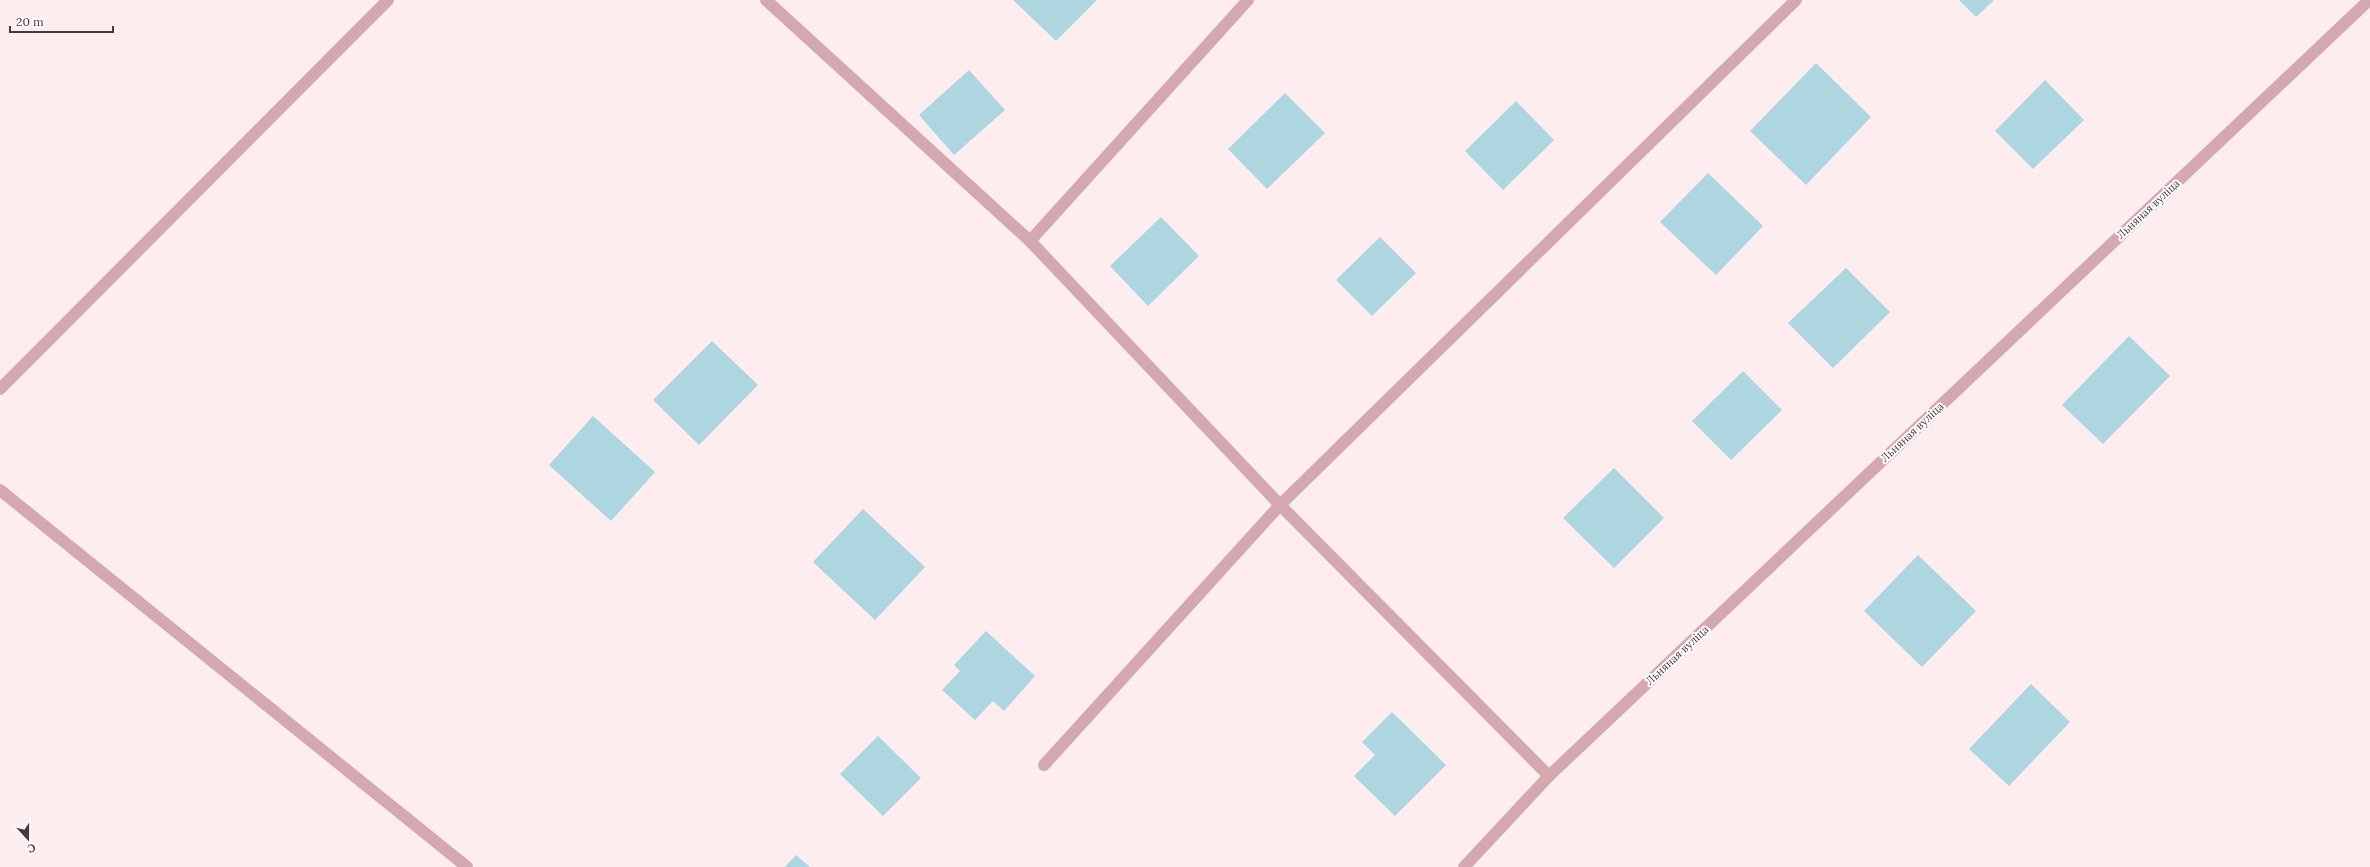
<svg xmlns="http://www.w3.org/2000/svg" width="2370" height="867" font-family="Lora,serif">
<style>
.building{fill:#add6e0}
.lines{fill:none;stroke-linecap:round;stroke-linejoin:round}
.minor{stroke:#d5a8b0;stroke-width:12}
.labels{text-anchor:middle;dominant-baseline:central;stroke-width:4;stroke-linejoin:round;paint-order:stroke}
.street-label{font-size:11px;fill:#48383b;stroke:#fff}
</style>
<rect width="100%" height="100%" fill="#fdedef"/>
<g class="building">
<path d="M1013 0H1097L1056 41Z"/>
<path d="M1959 0H1994L1976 17Z"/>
<path d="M1816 63 1871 117 1806 185 1750 131Z"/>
<path d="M969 70 1005 110 954 155 919 115Z"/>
<path d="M2045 80 2084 120 2033 169 1995 131Z"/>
<path d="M1285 93 1325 133 1267 189 1228 149Z"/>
<path d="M1516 101 1554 140 1503 190 1465 151Z"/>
<path d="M1708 173 1763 226 1716 275 1660 222Z"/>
<path d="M1161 217 1199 256 1148 306 1110 266Z"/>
<path d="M1380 237 1416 273 1372 316 1336 280Z"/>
<path d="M1846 268 1890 312 1833 368 1788 323Z"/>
<path d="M2129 336 2170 376 2103 444 2062 405Z"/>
<path d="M712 341 758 385 699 445 653 400Z"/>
<path d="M1743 371 1782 410 1731 460 1692 421Z"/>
<path d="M593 416 655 472 611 521 549 465Z"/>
<path d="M1614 468 1664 518 1614 568 1563 518Z"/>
<path d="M863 509 925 567 875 620 813 562Z"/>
<path d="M1918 555 1976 611 1922 667 1864 611Z"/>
<path d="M986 631 1035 676 1004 711 993 701 975 720 942 690 960 671 954 665Z"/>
<path d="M2031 684 2070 722 2009 786 1969 749Z"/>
<path d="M1392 712 1446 765 1395 816 1354 776 1375 755 1362 742Z"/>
<path d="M878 736 921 778 883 816 840 774Z"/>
<path d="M796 855 810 867H785Z"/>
</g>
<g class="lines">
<g class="minor">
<path d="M766 0 1030 241"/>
<path d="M1248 0 1030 241 1280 505 1549 776"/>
<path d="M0 389 388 0"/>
<path d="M0 490 467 867"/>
<path d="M1044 765 1280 505 1796 0"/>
<path d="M1464 867 1549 776 2366 3"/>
</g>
</g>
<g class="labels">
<g class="street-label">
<text transform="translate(2148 209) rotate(-43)">Льняная вуліца</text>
<text transform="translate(1912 432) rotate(-43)">Льняная вуліца</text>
<text transform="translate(1677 655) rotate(-43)">Льняная вуліца</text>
</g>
</g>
<g transform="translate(28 839) rotate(159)" stroke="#ffffff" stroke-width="3" paint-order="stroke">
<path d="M0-3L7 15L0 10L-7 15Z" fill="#48383b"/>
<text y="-6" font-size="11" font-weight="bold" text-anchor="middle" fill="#48383b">С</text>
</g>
<path d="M10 26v6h103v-6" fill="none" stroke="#48383b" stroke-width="2"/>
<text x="16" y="26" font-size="12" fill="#48383b" stroke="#ffffff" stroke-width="3" paint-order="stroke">20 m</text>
</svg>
